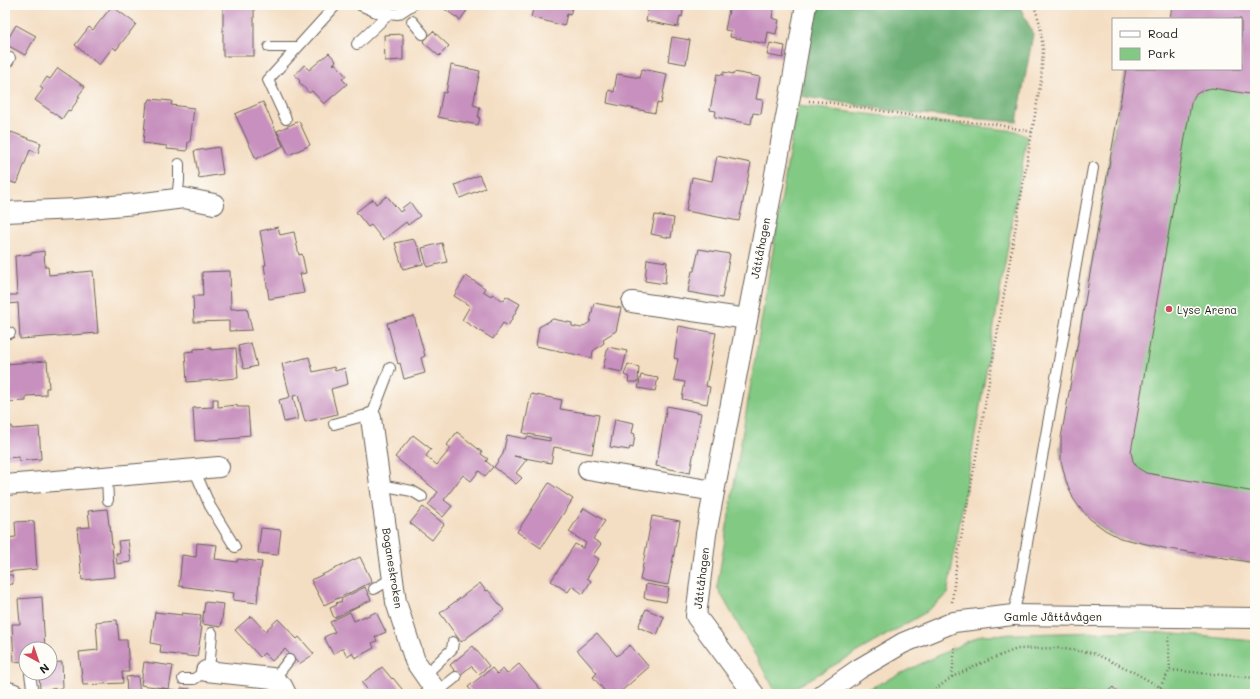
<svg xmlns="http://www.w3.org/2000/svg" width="1260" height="699" font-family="Mali,sans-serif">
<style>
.green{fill:#82c984;stroke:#4f7250}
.forest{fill:#69ad72;stroke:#426447}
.building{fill:#c790be}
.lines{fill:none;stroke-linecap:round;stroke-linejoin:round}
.service-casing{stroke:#686056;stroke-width:12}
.minor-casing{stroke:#686056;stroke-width:22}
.path{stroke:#686056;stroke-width:2.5;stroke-dasharray:1 3;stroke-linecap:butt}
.service{stroke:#fff;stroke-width:10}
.minor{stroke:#fff;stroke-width:20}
.poi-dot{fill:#d1495b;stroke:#fdfcf7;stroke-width:1.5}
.labels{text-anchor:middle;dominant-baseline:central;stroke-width:3.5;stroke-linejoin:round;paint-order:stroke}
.street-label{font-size:11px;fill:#1c1c1c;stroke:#fdfcf7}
.poi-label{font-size:11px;fill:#1c1c1c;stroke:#fdfcf7;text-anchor:start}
</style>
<rect width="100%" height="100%" fill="#fdfcf7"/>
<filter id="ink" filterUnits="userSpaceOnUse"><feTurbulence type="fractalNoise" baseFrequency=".025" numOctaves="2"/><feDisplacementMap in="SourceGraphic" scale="8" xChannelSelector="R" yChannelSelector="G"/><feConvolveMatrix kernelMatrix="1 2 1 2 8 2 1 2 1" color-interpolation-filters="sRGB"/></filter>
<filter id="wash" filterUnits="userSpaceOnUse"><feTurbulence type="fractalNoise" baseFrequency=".012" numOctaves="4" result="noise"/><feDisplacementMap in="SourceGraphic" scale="16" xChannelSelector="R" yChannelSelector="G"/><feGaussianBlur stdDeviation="0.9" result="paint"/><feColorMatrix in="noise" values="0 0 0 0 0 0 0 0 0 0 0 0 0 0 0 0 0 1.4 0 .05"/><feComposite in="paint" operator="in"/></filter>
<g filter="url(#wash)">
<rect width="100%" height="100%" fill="#f4dec3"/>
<g class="green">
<path d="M1255 24V563C1219 557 1183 552 1147 544 1133 541 1117 539 1104 530 1076 511 1062 481 1060 448L1112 142 1126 69H1241Z"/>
<path d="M797 106 1016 131 1027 137 947 595 923 614 784 694H777L717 587Z"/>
<path d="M1141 631 1255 641V694H858L981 635Z"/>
</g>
<path class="forest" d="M817 5H1019L1033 34 1017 122 907 113 800 96Z"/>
<g id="blocks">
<g class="building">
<rect x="223" y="5" width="31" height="51"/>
<path d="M445 5H461L468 9 460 20 443 8Z"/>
<path d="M534 5H573L570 15 567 14 564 26 531 17Z"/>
<path d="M649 5H684L682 17 680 16 678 27 646 21Z"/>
<path d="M730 5H774L772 18 779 20 776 34 768 32 766 44 730 37 731 31 725 30Z"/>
<path d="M1172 5H1255V95L1212 88 1203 90 1195 95 1191 103 1131 452 1133 461 1138 468 1146 473 1255 492V563L1164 548 1120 538 1105 530 1090 519 1079 507 1073 498 1066 481 1061 461V438L1126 69H1241V19H1170Z"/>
<path d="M112 6 136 24 116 50 113 47 99 65 75 45 89 27 93 30Z"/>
<path d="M16 25 36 36 25 55 5 44Z"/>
<path d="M433 31 449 46 439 56 423 42Z"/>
<path d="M403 34V60L385 61 384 35Z"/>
<path d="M672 37 690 40 686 64 668 61Z"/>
<path d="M770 43 785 46 783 58 767 55Z"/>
<path d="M329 53 336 61 333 64 334 65 335 63 346 76 342 79 347 84 324 104 312 91 309 93 299 82 300 81 295 75 304 65 309 70Z"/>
<path d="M451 65 480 71 473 105 480 107 478 118H480L478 125 438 117 443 92 446 93Z"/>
<path d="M58 68 85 87 78 96 80 97 70 111 68 110 62 119 35 100 43 89 40 87 47 77 50 79Z"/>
<path d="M642 69 667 74 661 104 657 103 655 113 607 103 609 90 614 92 617 74 640 78Z"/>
<path d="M723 72 734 74V72L760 77 756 99 763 100 761 114 753 113 751 124 715 117 716 111 710 110 717 74 723 75Z"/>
<path d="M150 99 172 101 171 105 194 108 190 142H188L187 151 167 149V146L143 143 147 102H149Z"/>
<path d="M263 102 283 146 256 159 235 114Z"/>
<path d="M299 121 310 145 289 155 277 131Z"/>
<path d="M11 132 41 143 38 153 30 150 17 184 5 180V147Z"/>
<path d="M219 147 223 174 199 178 194 151Z"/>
<path d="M717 156 751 163 739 221 686 211 692 177 712 181Z"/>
<path d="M479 175 485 188 460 198 455 185Z"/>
<path d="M387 196 400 212 403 210 402 208 410 202 420 216 408 225 406 222 383 240 371 225 368 227 356 212 373 199 376 204Z"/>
<path d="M655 215 674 218 671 238 651 234Z"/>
<path d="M278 227 280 235 294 232 299 255 302 254 306 273 300 274 304 293 269 299 264 265H266L260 231Z"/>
<path d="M413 239 419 248 423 264 403 269 395 243Z"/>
<path d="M442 243 447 262 427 267 422 248Z"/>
<path d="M699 249 730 254 722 298 688 292 692 271H694Z"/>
<path d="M44 251 45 267H48L49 275 93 271 98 333 20 339 18 303 8 304 7 295H17L15 256 32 254V253Z"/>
<path d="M647 259 667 262 665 284 645 281Z"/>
<path d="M230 271 231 309 247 308 252 330 229 331V321L194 322 193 296H203L202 272Z"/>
<path d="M466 276 485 288 483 291 491 296 492 294 504 301 506 296 520 304 508 326 503 323 493 339 462 320 470 306 454 296Z"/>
<path d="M594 303 621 308 616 331 603 339 604 343 593 351 592 358 536 346 539 327 553 319 572 323V326L581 328 590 322Z"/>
<path d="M414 316 425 356 421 358 425 373 404 379 400 363 398 364 387 323Z"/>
<path d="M679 326 716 333 706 386 710 387 707 404 682 399 685 382 674 380 678 359 674 358Z"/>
<path d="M251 343 257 366 244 369 238 346Z"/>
<path d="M608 347 627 351 622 372 603 368Z"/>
<path d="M211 348V350L236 348 238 378 187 382 185 352 194 351V349Z"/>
<path d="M309 357 313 372 334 367 335 371 345 368 348 384 331 389 337 414 305 422 298 395 293 396 298 419 284 422 279 400 290 397 282 364Z"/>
<path d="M47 361 49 388H46V395L26 396V401L5 402V364Z"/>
<path d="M628 364 639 367 638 382H628L629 377 624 375Z"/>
<path d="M641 375 658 378 655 391 638 388Z"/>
<path d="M531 394 562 400 560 409 599 415 592 454 554 447 551 463 514 456 527 459 516 473 522 478 516 484 494 467 503 454 507 435 526 439 527 437 550 441V438L523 433Z"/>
<path d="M213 399H218V407L237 405V407H248L250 435 240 436V438L195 441 193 408 213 407Z"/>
<path d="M667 406 701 413 690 473 656 466Z"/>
<path d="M615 419 634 423 632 433 635 434 633 448 630 447 629 450 610 447Z"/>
<path d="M5 426H12V429L39 427 41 459 19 461V457L5 458Z"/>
<path d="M457 432 482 452 481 454 488 459 486 461 493 467 485 476 479 471 471 481 463 475 444 500 452 506 443 517 428 505 438 492 395 457 413 435 431 449 426 456 437 465 451 448 447 445Z"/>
<path d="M549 483 573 499 541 548 517 532Z"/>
<path d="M423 507 444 524 432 540 410 523Z"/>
<path d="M584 508 605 521 593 539 601 544 593 555 599 559 587 578 591 581 583 594 572 586 568 592 551 581 575 544 583 548 586 543 569 532Z"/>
<path d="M107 509 109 525H110L115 577 82 580 77 528 90 527 88 511Z"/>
<path d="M652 516 680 521 668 585 640 580Z"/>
<path d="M34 521 37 569 5 572V538L16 537 15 522Z"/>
<path d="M261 528 281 530 278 555 258 553Z"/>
<path d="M128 540 131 562 117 564 116 553H120L118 541Z"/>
<path d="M197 543 217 545 215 559 237 562 238 559 262 562 261 569H260L257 603 233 600 234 593 179 586 182 555 196 557Z"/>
<path d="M360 557 372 582 324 605 311 580Z"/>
<path d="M5 575H12L13 584 5 585Z"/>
<path d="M480 583 486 591 488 590 504 610 461 642 440 613Z"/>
<path d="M646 584 669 588 666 602 644 598Z"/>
<path d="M365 587 371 600 334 618 330 608 337 605 336 603 342 601 341 599Z"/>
<path d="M42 597 45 649H26V661L14 662 12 624H20L18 599Z"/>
<path d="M205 602 224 604 221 627 202 624Z"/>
<path d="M646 609 664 617 657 635 638 627Z"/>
<path d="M155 612 182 615V613L201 615 199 627H202L197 657 160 653 161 645 151 643Z"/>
<path d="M350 612 354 621 365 616V617L376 612 386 632 375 637 377 641 372 643 374 648 355 658 352 653 347 656 343 648 333 654 324 637 335 632 330 622Z"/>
<path d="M251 616 265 631 278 619 297 639 299 637 314 654 299 664 285 649 272 661 264 653 260 657 235 630Z"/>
<path d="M117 620 119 640H127L129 672H122L123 683 83 685 79 652 98 650 96 622Z"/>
<path d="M597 633 617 656 630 645 649 667 618 694H607L593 677 597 673 577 650Z"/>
<path d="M473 646 489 666 479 674 471 666 459 676 450 665Z"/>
<path d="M62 662 63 688 40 690 39 673H50V663Z"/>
<path d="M144 662 173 666 169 689 141 685Z"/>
<path d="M519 664 542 691 539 694H474L468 687 492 668 497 674 503 669 507 674Z"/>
<path d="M382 667 392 679 393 678 406 694H371L362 683Z"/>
<path d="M138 676 140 694H127L126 677Z"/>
<path d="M1113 687 1119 694H1105Z"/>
<path d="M160 688 181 691V688L190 689V692L199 693V694H152V689L159 690Z"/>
</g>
</g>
</g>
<g filter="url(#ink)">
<use href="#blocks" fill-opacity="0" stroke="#686056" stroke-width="1"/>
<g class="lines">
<defs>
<g id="service">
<path d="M360 5 376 12 398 14 412 5"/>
<path d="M412 21 423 34"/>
<path d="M357 44 390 13"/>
<path d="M269 47H297"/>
<path d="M5 66 10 58"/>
<path d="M286 119 268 80 336 5"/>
<path d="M177 199 179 181V164"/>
<path d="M5 333H10"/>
<path d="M334 424 363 416 371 418 390 368"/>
<path d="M194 469 210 506 235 547"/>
<path d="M107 477 108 500"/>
<path d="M380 485 412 491 422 497"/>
<path d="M374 589 393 578"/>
<path d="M1013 615 1018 594 1093 168"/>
<path d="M209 671 212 633"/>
<path d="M30 674 33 694"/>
<path d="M425 675 452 649 453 642"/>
<path d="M183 679H194L206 671"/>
<path d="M274 679 289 660"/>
<path d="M437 692 456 677"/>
</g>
<g id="minor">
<path d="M5 212 77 209 136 204 184 198 214 204"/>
<path d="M632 302 747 319"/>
<path d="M371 418 396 602 415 661 438 694"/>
<path d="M588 470 714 491"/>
<path d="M5 485 92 478 219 467"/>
<path d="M206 671 272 678 282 686 286 694"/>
<path d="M5 691 14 694"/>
<path d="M754 694 696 616 706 534 790 96 806 5"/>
<path d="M823 694 859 669 903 643 954 622 1013 615 1255 618"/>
</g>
</defs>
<use href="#service" class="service-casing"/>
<use href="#minor" class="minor-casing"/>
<g class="path">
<path d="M809 101 825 102 940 120 995 124 1032 132"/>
<path d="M952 602 957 559 971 486 1041 80 1043 50 1040 24 1034 5"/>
<path d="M1170 670 1255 678"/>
<path d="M952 677 955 645"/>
<path d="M1160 687 1170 670 1168 637"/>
<path d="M929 694 952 677 989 660 1017 649 1057 648 1093 653 1128 669 1160 687 1169 694"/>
</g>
<use href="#service" class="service"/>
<use href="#minor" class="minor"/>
</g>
</g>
<circle class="poi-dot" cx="1169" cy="309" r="4"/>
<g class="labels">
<g class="street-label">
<text transform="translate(760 248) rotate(-79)">Jåttåhagen</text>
<text transform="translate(393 568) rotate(81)">Boganeskroken</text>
<text transform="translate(701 578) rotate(-83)">Jåttåhagen</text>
<text x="1053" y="616">Gamle Jåttåvågen</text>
</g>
<g class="poi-label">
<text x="1177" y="309">Lyse Arena</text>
</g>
</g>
<rect width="1260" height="699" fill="none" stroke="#fdfcf7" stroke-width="20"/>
<rect x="1112" y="18" width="130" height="52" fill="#fdfcf7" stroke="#a3a29f"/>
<rect x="1120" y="31" width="20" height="6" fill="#ffffff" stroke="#a3a29f"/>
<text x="1148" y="38" font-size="12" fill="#1c1c1c">Road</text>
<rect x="1120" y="48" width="20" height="12" fill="#82c984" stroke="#a3a29f"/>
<text x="1148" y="58" font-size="12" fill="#1c1c1c">Park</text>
<g transform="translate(38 661) rotate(140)"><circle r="19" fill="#fdfcf7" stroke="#a3a29f"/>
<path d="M0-3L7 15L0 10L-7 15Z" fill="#d1495b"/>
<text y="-6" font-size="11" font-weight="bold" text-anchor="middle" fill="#1c1c1c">N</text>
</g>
</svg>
